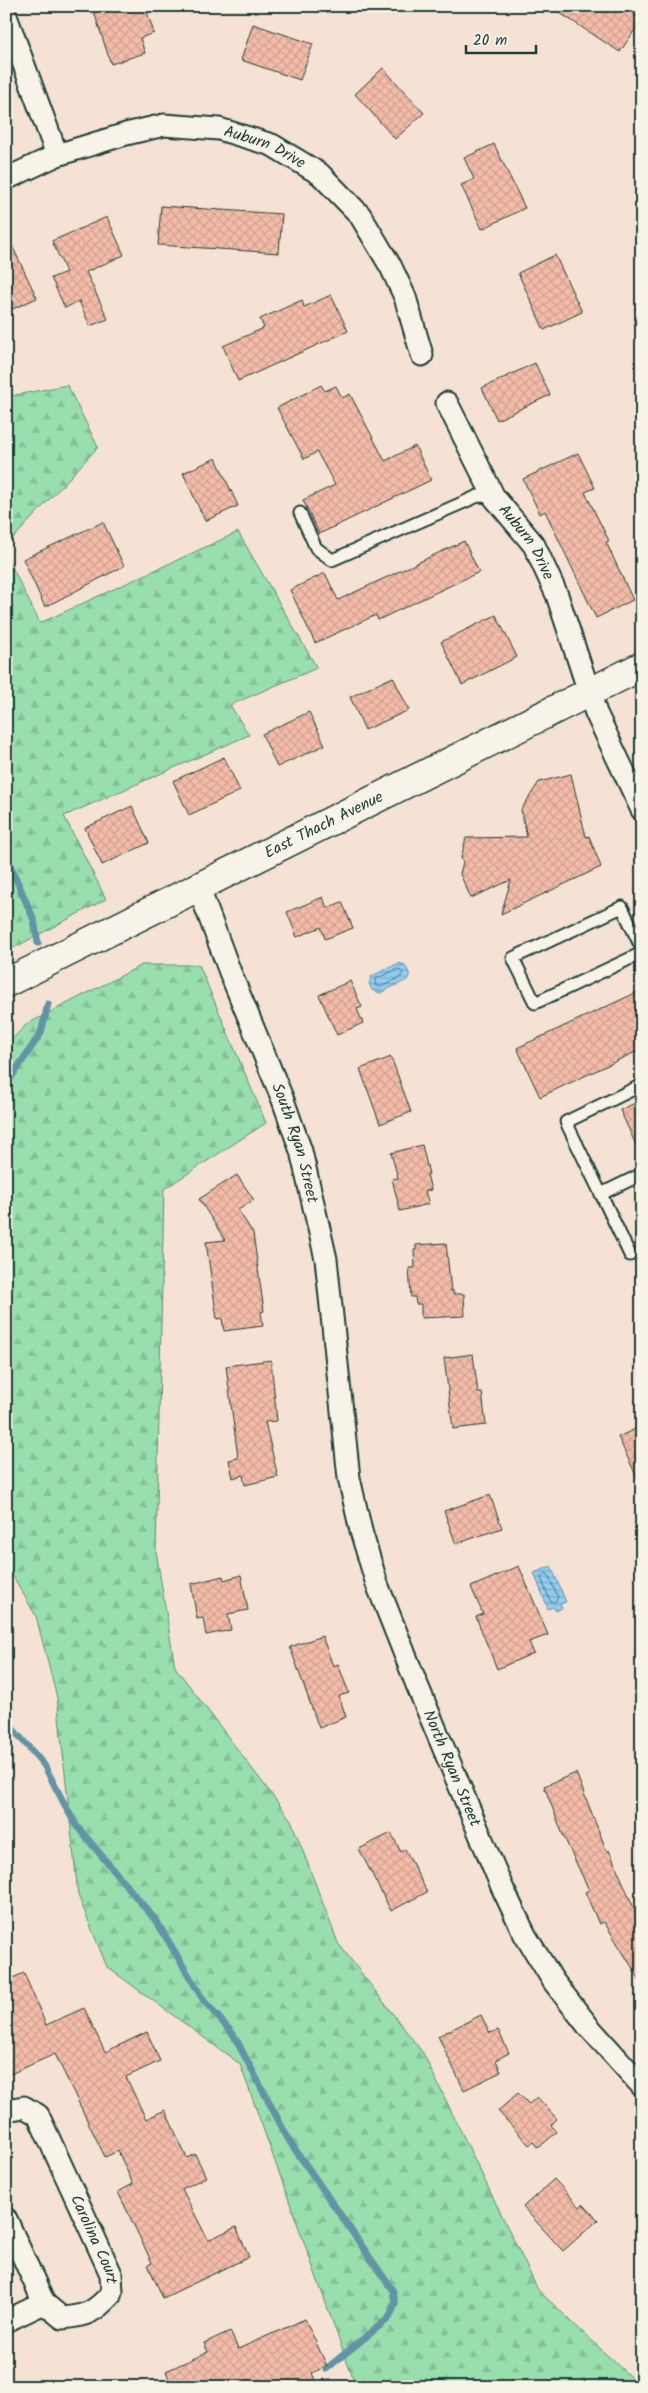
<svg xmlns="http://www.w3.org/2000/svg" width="648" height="2393" font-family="Kalam,sans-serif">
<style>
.forest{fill:url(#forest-firs);stroke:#5c8e70}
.water{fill:url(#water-rules);stroke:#6494a6}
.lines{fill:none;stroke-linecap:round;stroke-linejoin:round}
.shore{stroke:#4d7780;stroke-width:1}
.stream{stroke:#6494a6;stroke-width:7}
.building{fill:url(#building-cross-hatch);stroke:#1f3d34}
.service-casing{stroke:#1f3d34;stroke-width:15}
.minor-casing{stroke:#1f3d34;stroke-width:25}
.tertiary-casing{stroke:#1f3d34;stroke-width:31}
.service{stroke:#f7f3e8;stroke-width:11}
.minor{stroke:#f7f3e8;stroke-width:21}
.tertiary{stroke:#f7f3e8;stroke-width:28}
.labels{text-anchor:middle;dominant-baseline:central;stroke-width:4.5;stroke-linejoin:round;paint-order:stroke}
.street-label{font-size:16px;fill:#1f3d34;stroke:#f7f3e8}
</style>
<defs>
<pattern id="forest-firs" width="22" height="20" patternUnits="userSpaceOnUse" patternTransform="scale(1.25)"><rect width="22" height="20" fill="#98dfad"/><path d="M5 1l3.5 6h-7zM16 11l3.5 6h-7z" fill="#83c095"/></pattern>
<pattern id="water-rules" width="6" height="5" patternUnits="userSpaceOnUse" patternTransform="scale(1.25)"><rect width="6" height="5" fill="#92cef2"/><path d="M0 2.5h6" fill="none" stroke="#77a8c5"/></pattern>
<pattern id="building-cross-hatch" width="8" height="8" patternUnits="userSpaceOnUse" patternTransform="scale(1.25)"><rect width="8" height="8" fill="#f4bca8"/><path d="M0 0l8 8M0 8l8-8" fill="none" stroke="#d1a291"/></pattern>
</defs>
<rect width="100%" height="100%" fill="#f6e2d5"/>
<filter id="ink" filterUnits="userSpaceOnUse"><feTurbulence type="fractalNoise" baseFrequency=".02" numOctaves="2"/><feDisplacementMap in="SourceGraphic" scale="10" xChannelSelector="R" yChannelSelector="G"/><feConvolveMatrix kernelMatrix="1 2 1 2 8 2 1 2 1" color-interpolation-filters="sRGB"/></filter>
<g filter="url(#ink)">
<g class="forest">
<path d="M67 385 98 447 6 546V397Z"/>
<path d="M238 532 317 668 230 705 249 735 64 816 106 899 6 952V555L40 623Z"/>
<path d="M142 965H199L266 1123 164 1189 156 1551 175 1667 291 1820 338 1943 423 2053 538 2290 641 2387H356L240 2064 107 1967 78 1895 57 1698 36 1616 6 1564V1045L27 1024Z"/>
</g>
<g class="water">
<path d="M399 963 405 965 410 975 407 980 380 993 372 990 369 983 372 976Z"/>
<path d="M551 1566 566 1602 560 1604 562 1608 556 1611 553 1607 548 1609 534 1573Z"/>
</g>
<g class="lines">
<g class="shore">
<path d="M399 969 403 973 402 976 381 987 375 985 376 979Z"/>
<path d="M547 1573 558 1597 555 1602 550 1601 541 1578Z"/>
</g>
<g class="stream">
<path d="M6 856 34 920 38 943"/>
<path d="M6 1085 41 1033 48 1004"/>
<path d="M6 1721 44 1765 75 1824 157 1922 204 2001 233 2034 290 2142 393 2291 395 2304 389 2318 326 2369"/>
</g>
</g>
<g class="building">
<path d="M92 6H145L154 33 140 38 145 53 111 64Z"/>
<path d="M549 6H623L642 19 620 52Z"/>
<path d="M253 24 313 44 300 80 241 60Z"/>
<path d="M383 68 424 113 395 139 355 94Z"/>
<path d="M494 144 525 208 482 229 461 185 474 179 464 158Z"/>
<path d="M161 206 282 214 279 253 158 245Z"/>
<path d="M107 217 124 255 86 272 108 319 90 326 79 301 65 308 51 278 66 272 52 241Z"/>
<path d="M6 233 37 298 6 312Z"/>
<path d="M555 255 582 312 544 330 518 273Z"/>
<path d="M331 295 348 331 238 381 223 346 264 328 260 319 302 300 304 307Z"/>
<path d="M535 363 550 395 497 420 482 388Z"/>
<path d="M321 385 325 391 336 386 342 398 350 394 385 461 415 446 431 480 319 534 303 500 335 485 317 452 304 459 277 408Z"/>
<path d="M578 453 595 488 585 492 609 541 606 542 633 600 596 618 545 511 540 514 523 479Z"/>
<path d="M216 458 238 506 205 521 183 473Z"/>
<path d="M103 522 124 566 45 607 23 559Z"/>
<path d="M464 541 479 572 378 620 376 615 315 643 290 590 325 573 338 600Z"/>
<path d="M496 615 517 657 462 685 441 642Z"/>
<path d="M393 677 409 710 365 730 350 697Z"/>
<path d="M309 712 325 745 277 767 262 734Z"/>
<path d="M224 757 240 791 189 815 173 781Z"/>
<path d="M571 774 586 837 589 836 601 867 501 914 511 880 471 898 460 874 463 862 461 858 466 838 527 837 521 810 539 782Z"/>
<path d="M132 806 149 843 102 865 85 828Z"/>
<path d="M323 897 327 908 342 902 353 928 325 939 321 927 297 937 287 912Z"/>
<path d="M350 981 362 1007 357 1009 363 1023 337 1035 319 995Z"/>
<path d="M642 990V1049L540 1097 517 1048Z"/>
<path d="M391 1057 411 1112 380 1124 360 1069Z"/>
<path d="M642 1100V1158L620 1110Z"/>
<path d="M422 1145 429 1174H427L431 1190 425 1191 429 1204 400 1211 392 1179 398 1178 391 1153Z"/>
<path d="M237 1175 254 1200 238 1210 253 1233 264 1311 261 1312 263 1326 224 1331 222 1318 217 1319 206 1242 225 1240 199 1199Z"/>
<path d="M446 1243 451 1291 453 1290V1294H464L465 1316 421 1318V1304H416L415 1297H411L409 1268H415L414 1250H416V1245Z"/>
<path d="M473 1354 478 1393H482L486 1425 453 1429 444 1358Z"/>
<path d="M271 1360 277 1421 265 1422 278 1477 245 1485 243 1475 233 1478 229 1460 238 1458 226 1366Z"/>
<path d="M642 1426V1488L618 1437Z"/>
<path d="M490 1495 502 1528 456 1544 444 1511Z"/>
<path d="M519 1566 548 1635 529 1642 534 1653 497 1669 476 1617 483 1614 471 1587Z"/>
<path d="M241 1575 248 1610 228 1614 231 1630 206 1635 203 1618 197 1619 191 1584 223 1576 224 1580Z"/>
<path d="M322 1636 333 1666 338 1664 349 1693 339 1696 346 1717 319 1728 290 1647Z"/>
<path d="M576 1773 607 1852 609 1850 642 1927V1983L604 1922 599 1924 585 1892 589 1890 563 1835 544 1786Z"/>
<path d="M391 1833 401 1852 405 1849 427 1892 391 1911 359 1849Z"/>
<path d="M24 1973 46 2025 84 2008 105 2052 147 2032 160 2061 126 2077 146 2119 165 2110 187 2158 195 2154 206 2177 182 2189 208 2240 236 2227 249 2257 163 2298 148 2265 152 2263 118 2192 133 2184 118 2151 105 2157 55 2054 6 2076V1981Z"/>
<path d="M481 2015 490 2033 498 2030 509 2053 496 2060 501 2072 464 2090 438 2036Z"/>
<path d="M518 2093 529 2104 537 2097 557 2119 551 2125 557 2132 538 2148 533 2142 529 2145 498 2111Z"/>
<path d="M554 2179 580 2207 583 2204 598 2220 563 2251 523 2207Z"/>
<path d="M305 2319 327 2366 312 2373 318 2387H172L166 2371 208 2352 204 2343 230 2331 238 2349Z"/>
</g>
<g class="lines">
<defs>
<g id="service">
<path d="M300 513 316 548 332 560 478 496 494 497"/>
<path d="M642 949 622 907 513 958 535 1003 642 953"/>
<path d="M642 1085 566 1122 601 1194 642 1174"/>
<path d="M601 1194 630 1255"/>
</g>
<g id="minor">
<path d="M6 16 57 155"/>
<path id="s1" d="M6 179 57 155 126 134 164 125 219 129 272 145 320 174 360 215 391 267 405 297 422 355"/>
<path id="s2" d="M447 403 494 497 534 545 557 595 596 713 642 810"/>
<path id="s3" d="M198 886 230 972 283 1100 301 1151 326 1259 349 1478 361 1531 377 1584 417 1685 502 1887 525 1935 554 1982 588 2026 642 2086"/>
<path id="s4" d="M6 2110 24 2107 38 2115 111 2274 112 2293C95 2312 87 2316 62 2318L44 2303 6 2219"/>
<path d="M6 2321 44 2303"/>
</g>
<g id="tertiary">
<path id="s5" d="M6 983 642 666"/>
</g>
</defs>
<use href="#service" class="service-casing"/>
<use href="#minor" class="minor-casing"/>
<use href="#tertiary" class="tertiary-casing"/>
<use href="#service" class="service"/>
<use href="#minor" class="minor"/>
<use href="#tertiary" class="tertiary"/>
</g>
</g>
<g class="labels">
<g class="street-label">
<text stroke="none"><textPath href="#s1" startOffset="272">Auburn Drive</textPath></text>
<text stroke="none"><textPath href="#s2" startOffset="161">Auburn Drive</textPath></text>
<text stroke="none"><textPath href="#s5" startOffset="355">East Thach Avenue</textPath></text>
<text stroke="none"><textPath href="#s3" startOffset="275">South Ryan Street</textPath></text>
<text stroke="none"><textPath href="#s3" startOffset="924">North Ryan Street</textPath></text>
<text stroke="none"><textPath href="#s4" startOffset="171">Carolina Court</textPath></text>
</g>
</g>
<rect width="648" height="2393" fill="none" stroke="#f7f3e8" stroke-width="25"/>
<rect x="12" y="12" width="623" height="2368" fill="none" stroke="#1f3d34" stroke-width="2" filter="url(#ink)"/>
<path d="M466 45v8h70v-8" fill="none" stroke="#1f3d34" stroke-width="2.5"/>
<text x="473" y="45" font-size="15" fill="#1f3d34" stroke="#f7f3e8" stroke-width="4" paint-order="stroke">20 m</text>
</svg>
